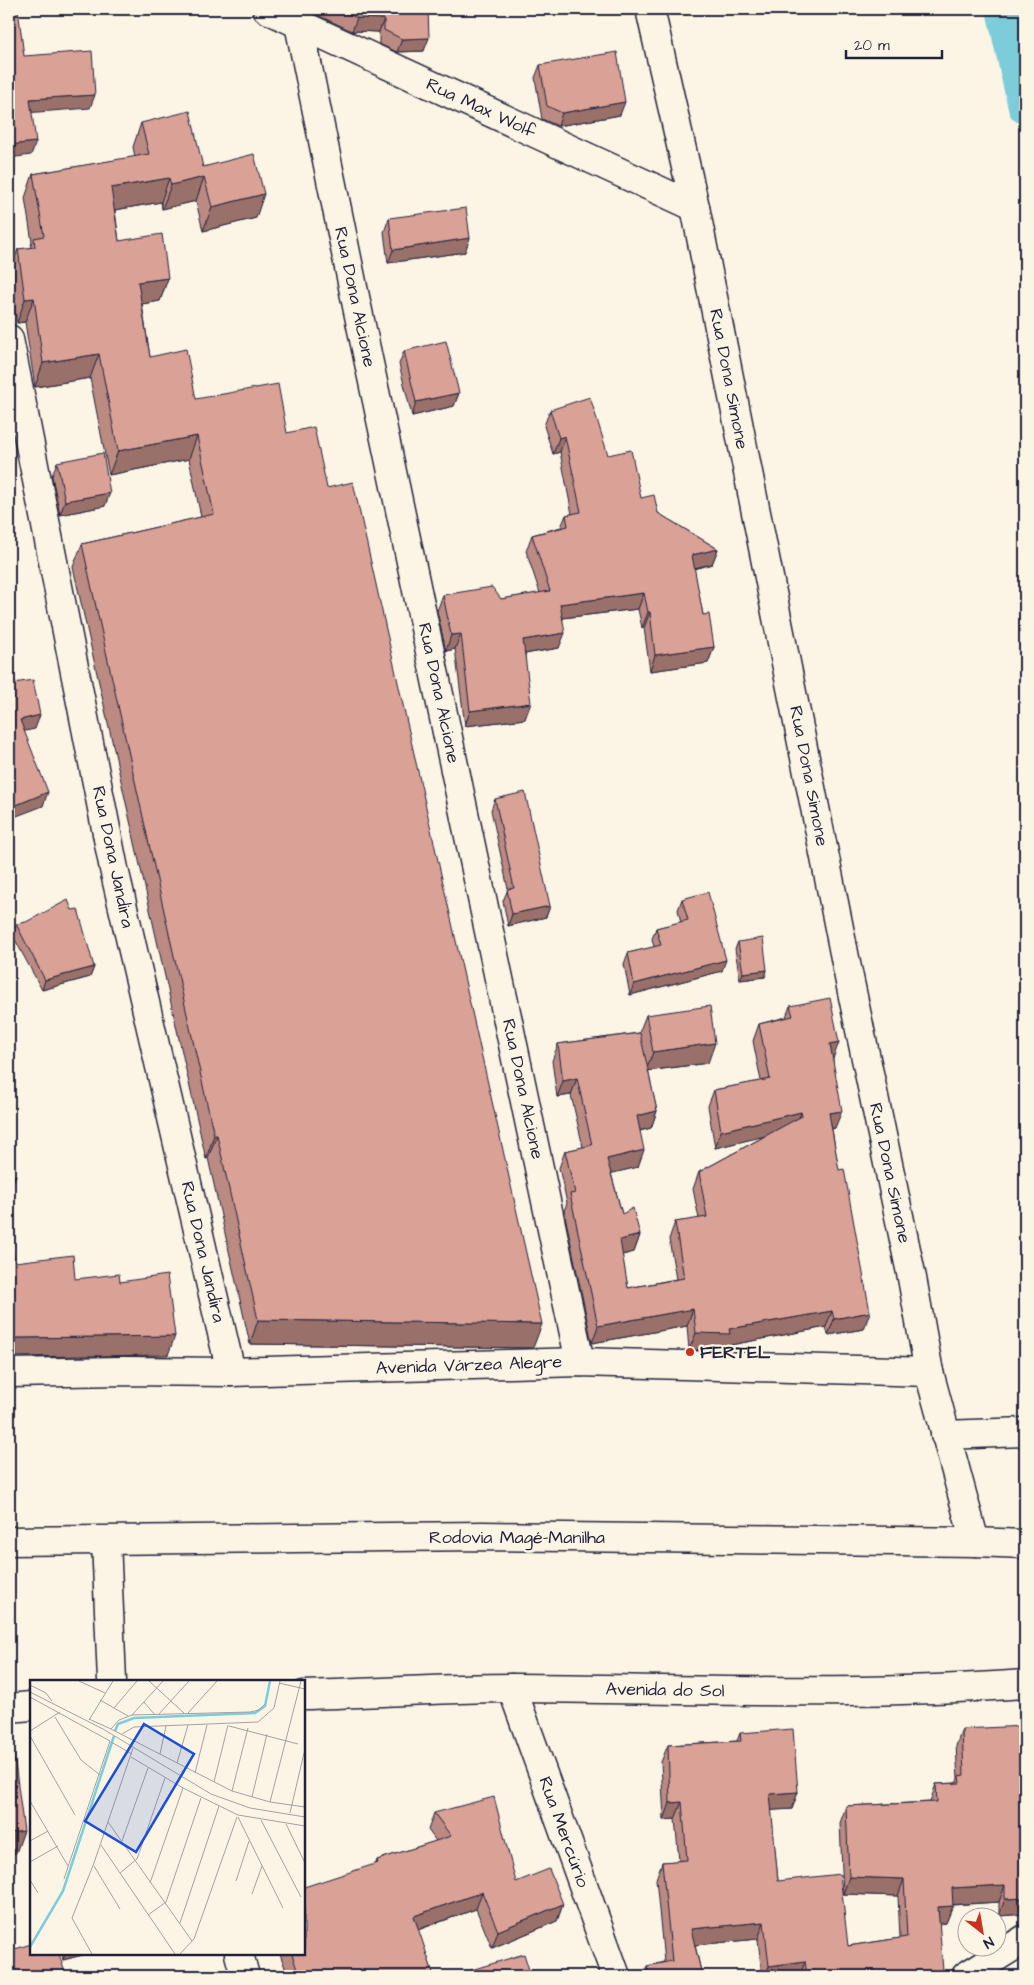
<svg xmlns="http://www.w3.org/2000/svg" width="1034" height="1985" font-family="'Architects Daughter',sans-serif">
<style>
.lines{fill:none;stroke-linecap:round;stroke-linejoin:round}
.canal{stroke:#7dccd9;stroke-width:34}
.street-casing{stroke:#22223b;stroke-width:31}
.highway-casing{stroke:#22223b;stroke-width:31}
.street{stroke:#fcf5e5;stroke-width:28}
.highway{stroke:#fcf5e5;stroke-width:28}
.wall{fill:#bb8a82;stroke:#22223b}
.shaded-wall{fill:#99716a;stroke:#22223b}
.building{fill:#daa197;stroke:#22223b}
.poi-dot{fill:#c8321e;stroke:#fcf5e5;stroke-width:2}
.labels{text-anchor:middle;dominant-baseline:central;stroke-width:4.5;stroke-linejoin:round;paint-order:stroke}
.street-label{font-size:18px;fill:#22223b;stroke:#fcf5e5}
.poi-label{font-size:18px;font-weight:bold;fill:#22223b;stroke:#fcf5e5;text-anchor:start}
.inset-river{fill:none;stroke:#7dccd9;stroke-width:2.5}
.inset-road{fill:none;stroke:#a5a1a1;stroke-width:1}
.view{fill:#1d4ed8;fill-opacity:0.15;stroke:#1d4ed8;stroke-width:2.5}
.inset-edge{fill:none;stroke:#22223b;stroke-width:2.5}
</style>
<rect width="100%" height="100%" fill="#fcf5e5"/>
<filter id="ink" filterUnits="userSpaceOnUse"><feTurbulence type="fractalNoise" baseFrequency=".02" numOctaves="2"/><feDisplacementMap in="SourceGraphic" scale="10" xChannelSelector="R" yChannelSelector="G"/><feConvolveMatrix kernelMatrix="1 2 1 2 8 2 1 2 1" color-interpolation-filters="sRGB"/></filter>
<g filter="url(#ink)">
<g class="lines">
<path class="canal" d="M1003 9 1025 107"/>
<defs>
<g id="street">
<path d="M267 9 695 207"/>
<path d="M650 9 695 207 847 968 912 1278 929 1372 975 1542"/>
<path d="M299 24 354 292 580 1362"/>
<path d="M9 339 114 869 231 1372"/>
<path d="M9 1373 122 1371 231 1372 580 1362 929 1372"/>
<path d="M945 1435 1025 1432"/>
<path d="M106 1541 112 1681"/>
<path d="M512 1688 616 1976"/>
<path d="M304 1695C374 1693 445 1688 515 1688 685 1689 856 1697 1025 1684"/>
<path d="M9 1708 31 1706"/>
<path d="M239 1954 245 1976"/>
<path d="M966 1976 1025 1939"/>
</g>
<path id="highway" d="M9 1541 483 1536 975 1542 1025 1544"/>
</defs>
<use href="#street" class="street-casing"/>
<use href="#highway" class="highway-casing"/>
<use href="#street" class="street"/>
<use href="#highway" class="highway"/>
</g>
<g class="wall">
<path d="M304 9H428L424 51 397 52 379 44V32L352 31Z"/>
<path d="M540 65 620 115 558 126 542 119 535 78Z"/>
<path d="M141 123 203 167 256 218 203 231 196 201 162 209 161 202 115 210 119 241 168 278 160 301 142 304 150 357 196 399 287 433 327 488 533 1348 250 1344 208 1158 206 1159 73 567 82 544 201 517 189 459 109 475 90 378 35 387 25 322 17 323 9 273 18 249 30 248 32 242 25 198 33 174 135 157 133 147Z"/>
<path d="M389 218 465 252 388 263 384 232Z"/>
<path d="M404 351 459 393 454 406 412 416 399 364Z"/>
<path d="M550 410 608 455 641 498 658 513 718 549 712 564 694 569 703 615 714 647 708 663 650 671 644 628H642L638 609 563 618 559 648 525 654V719L465 726 455 649 446 651 437 611 443 595 501 599 540 593 526 551 532 535 561 527 566 515 572 514 560 452 553 454 544 426Z"/>
<path d="M57 462 105 506 60 515 52 476Z"/>
<path d="M495 799 550 906 546 917 508 926 503 901 508 889 491 810Z"/>
<path d="M682 899 722 971 630 995 624 964 628 953 654 947 652 939 656 928 681 922 678 910Z"/>
<path d="M16 924 94 967 90 977 42 990 12 934Z"/>
<path d="M738 942 767 970 765 977 740 980 735 949Z"/>
<path d="M790 1006 833 1059 835 1128 832 1129 864 1329 828 1335 826 1327 725 1346 724 1350H689L687 1326 592 1343 564 1211 567 1203 559 1168 565 1151 583 1147 571 1095 557 1097 552 1061 558 1044 639 1033 646 1015 708 1063 648 1071 657 1111 651 1128 640 1131 638 1167 611 1173 622 1214 640 1235 634 1252 622 1255 628 1288 676 1279 669 1239 675 1222 699 1219 693 1189 699 1172 767 1135 715 1148 708 1106 714 1090 761 1081 753 1041 759 1024 786 1017Z"/>
<path d="M962 1729 1025 1914 999 1916V1902L953 1905 946 1923 939 1924 941 1976H762L758 1939 695 1945 702 1976H643L647 1966 664 1962 656 1879 662 1862 679 1861 675 1819 664 1820 661 1762 668 1745 737 1741 740 1733 798 1792 792 1809 771 1810 778 1881 848 1946 900 1938 898 1896 843 1894 840 1823 846 1806 930 1802 936 1784 956 1783 958 1779 956 1746Z"/>
<path d="M434 1813 516 1882 563 1904 557 1921 492 1948 476 1909 418 1930 434 1976H288L280 1954H304L376 1863 377 1860 436 1841 428 1830Z"/>
<path d="M62 1954H86L63 1960Z"/>
</g>
<g class="shaded-wall">
<path d="M357 18 384 19 379 32 352 31Z"/>
<path d="M429 38 424 51 397 52 402 39Z"/>
<path d="M95 95 90 108 25 113 30 99Z"/>
<path d="M625 102 620 115 558 126 562 113Z"/>
<path d="M36 142 31 155 9 158V145Z"/>
<path d="M204 177 196 201 162 209 171 185Z"/>
<path d="M169 178 161 202 103 212 111 188Z"/>
<path d="M264 194 256 218 203 231 212 207Z"/>
<path d="M470 238 465 252 388 263 393 250Z"/>
<path d="M168 278 160 301 129 306 138 282Z"/>
<path d="M34 298 25 322 17 323 25 299Z"/>
<path d="M99 354 90 378 35 387 43 363Z"/>
<path d="M459 393 454 406 412 416 416 402Z"/>
<path d="M197 436 189 459 109 475 118 451Z"/>
<path d="M565 436 560 452 553 454 559 438Z"/>
<path d="M110 493 105 506 60 515 65 501Z"/>
<path d="M718 549 712 564 686 570 692 555Z"/>
<path d="M644 593 638 609 554 619 560 604Z"/>
<path d="M648 612H650L644 628H642Z"/>
<path d="M565 633 559 648 518 655 523 640Z"/>
<path d="M461 634 455 649 446 651 451 635Z"/>
<path d="M714 647 708 663 650 671 655 655Z"/>
<path d="M531 703 525 719 465 726 470 711Z"/>
<path d="M40 715 35 729 16 733 20 720Z"/>
<path d="M48 792 43 806 9 819V808Z"/>
<path d="M550 906 546 917 508 926 512 914Z"/>
<path d="M726 960 722 971 630 995 634 984Z"/>
<path d="M94 967 90 977 42 990 45 980Z"/>
<path d="M767 970 765 977 740 980 743 973Z"/>
<path d="M839 1042 833 1059 824 1061 830 1044Z"/>
<path d="M715 1043 708 1063 646 1071 653 1052Z"/>
<path d="M577 1078 571 1095 557 1097 563 1081Z"/>
<path d="M657 1111 651 1128 630 1133 637 1116Z"/>
<path d="M842 1111 835 1128 823 1130 829 1113Z"/>
<path d="M801 1112 795 1129 715 1148 721 1131Z"/>
<path d="M214 1135H217L208 1158 206 1159Z"/>
<path d="M644 1150 638 1167 601 1176 607 1159Z"/>
<path d="M16 1175 9 1193V1185Z"/>
<path d="M640 1235 634 1252 614 1257 620 1240Z"/>
<path d="M693 1309 687 1326 592 1343 598 1326Z"/>
<path d="M832 1311 826 1327 725 1346 724 1350H689L696 1333 729 1329Z"/>
<path d="M870 1312 864 1329 828 1335 834 1319Z"/>
<path d="M258 1320 542 1324 533 1348 250 1344Z"/>
<path d="M175 1336 168 1355 9 1357V1340L16 1338Z"/>
<path d="M798 1792 792 1809 763 1811 770 1794Z"/>
<path d="M682 1802 675 1819 664 1820 670 1803Z"/>
<path d="M24 1831 16 1853 9 1854V1833Z"/>
<path d="M849 1877 904 1879 898 1896 843 1894Z"/>
<path d="M1005 1885 999 1902 945 1905 952 1888Z"/>
<path d="M482 1892 476 1909 408 1933 414 1916Z"/>
<path d="M1025 1898V1914L999 1916 1005 1899Z"/>
<path d="M563 1904 557 1921 492 1948 498 1931Z"/>
<path d="M953 1906 946 1923 932 1924 938 1907Z"/>
<path d="M764 1922 758 1939 685 1946 691 1929Z"/>
<path d="M65 1954H86L63 1960Z"/>
<path d="M805 1961 800 1976H765L769 1966Z"/>
<path d="M943 1971 941 1976H934Z"/>
</g>
<g class="building">
<path d="M18 9 24 56 92 51 95 95 30 99 36 142 9 145V10Z"/>
<path d="M337 9H428L429 38 402 39 384 30V19L357 18Z"/>
<path d="M617 52 625 102 562 113 547 106 540 65Z"/>
<path d="M190 111 203 167 254 154 264 194 212 207 204 177 171 185 169 178 111 188 119 241 162 234 168 278 138 282 150 357 186 349 196 399 278 384 287 433 314 427 327 488 353 482 542 1324 258 1320 217 1135H214L82 544 214 514 197 436 118 451 99 354 43 363 34 298 25 299 18 249 35 247 34 238 44 236 33 174 149 154 141 123Z"/>
<path d="M466 208 470 238 393 250 389 218Z"/>
<path d="M446 341 459 393 416 402 404 351Z"/>
<path d="M590 397 608 455 631 450 641 498 654 495 658 513 718 549 692 555 703 615 709 614 714 647 655 655 650 612H648L644 593 560 604 565 633 523 640 531 703 470 711 461 634 451 635 443 595 492 587 501 599 550 591 532 535 568 526 566 515 581 512 565 436 559 438 550 410Z"/>
<path d="M103 453 110 493 65 501 57 462Z"/>
<path d="M9 658 14 683 33 680 40 715 20 720 48 792 9 808Z"/>
<path d="M525 792 550 906 512 914 507 889 514 888 495 799Z"/>
<path d="M708 892 726 960 634 984 628 953 661 945 656 928 688 920 682 899Z"/>
<path d="M68 900 72 910 78 909 94 967 45 980 16 924 26 922Z"/>
<path d="M763 938 767 970 743 973 738 942Z"/>
<path d="M830 998 839 1042 830 1044 842 1111 829 1113 839 1170 844 1169 870 1312 834 1319 832 1311 729 1329 730 1334 696 1333 693 1309 598 1326 570 1194 575 1193 565 1151 592 1145 577 1078 563 1081 558 1044 640 1033 657 1111 637 1116 644 1150 607 1159 622 1214 633 1208 640 1235 620 1240 628 1288 684 1278 675 1222 707 1217 699 1172 802 1116 801 1112 721 1131 714 1090 770 1079 759 1024 793 1016 790 1006Z"/>
<path d="M710 1006 715 1043 653 1052 646 1015Z"/>
<path d="M16 1175 9 1185V1176Z"/>
<path d="M9 1232 15 1262 73 1255 75 1279 119 1274 120 1282 167 1275 175 1336 16 1338 9 1340Z"/>
<path d="M1025 1726V1898L1005 1899V1885L952 1888 953 1906 938 1907 943 1971 934 1976H807L805 1961 769 1966 764 1922 691 1929 702 1976H649L647 1966 672 1961 662 1862 687 1860 682 1802 670 1803 668 1745 741 1741 740 1733 793 1729 798 1792 770 1794 778 1881 840 1874 848 1946 907 1937 904 1879 849 1877 846 1806 937 1802 936 1784 960 1783 959 1776 964 1775 962 1729Z"/>
<path d="M9 1755H14L24 1831 9 1833Z"/>
<path d="M494 1797 516 1882 549 1869 563 1904 498 1931 482 1892 414 1916 434 1976H299L292 1954H304V1887L378 1863 377 1860 451 1836 434 1813Z"/>
<path d="M9 1928 15 1949 31 1944V1954H59L66 1976H9Z"/>
<path d="M524 1954 531 1976H470L468 1971Z"/>
<path d="M203 1973 204 1976H189Z"/>
</g>
</g>
<circle class="poi-dot" cx="690" cy="1352" r="5"/>
<g class="labels">
<g class="street-label">
<text transform="translate(481 108) rotate(25)">Rua Max Wolf</text>
<text transform="translate(355 297) rotate(78)">Rua Dona Alcione</text>
<text transform="translate(729 379) rotate(79)">Rua Dona Simone</text>
<text transform="translate(439 693) rotate(78)">Rua Dona Alcione</text>
<text transform="translate(809 776) rotate(79)">Rua Dona Simone</text>
<text transform="translate(113 857) rotate(78)">Rua Dona Jandira</text>
<text transform="translate(523 1089) rotate(78)">Rua Dona Alcione</text>
<text transform="translate(890 1173) rotate(78)">Rua Dona Simone</text>
<text transform="translate(203 1252) rotate(77)">Rua Dona Jandira</text>
<text transform="translate(469 1365) rotate(-2)">Avenida Várzea Alegre</text>
<text x="517" y="1537">Rodovia Magé-Manilha</text>
<text transform="translate(665 1690) rotate(1)">Avenida do Sol</text>
<text transform="translate(564 1832) rotate(70)">Rua Mercúrio</text>
</g>
<g class="poi-label">
<text x="700" y="1352">FERTEL</text>
</g>
</g>
<g transform="translate(30 1680)">
<rect width="275" height="275" fill="#fcf5e5"/>
<path class="inset-river" d="M85 51 88 44 104 38 225 33 235 26 240 1M0 267 33 211 84 56"/>
<path class="inset-road" d="M49 1 75 13M119 1 154 33M249 3 275 9M0 5 16 13 22 21M0 12 73 49 181 114 220 128 275 137M0 17 80 61 34 199M70 20 98 36M114 22 125 35M84 28 107 1M158 33 187 1M102 35 133 1M128 35 159 1M25 37 51 80 70 95M59 39 81 49 89 40 102 35 220 32 229 30 235 24M59 40 83 1M199 46 268 64M81 49 202 111 240 122 275 127M0 51 30 32M92 54 104 47 228 42 244 28 250 1M0 56 45 135M81 62 102 74M130 74 136 46M101 77 153 108 208 135 275 146M147 83 158 45M165 93 177 45M184 102 198 45M202 111 218 48M222 117 237 54M0 121 38 186M240 122 271 1M260 133 274 73M208 137 253 228M231 140 271 217M78 142 162 261M256 144 275 183M0 161 18 151M92 161 118 88M71 165 145 274M0 182 28 166M64 186 90 229M90 193 107 179 135 98M0 200 8 213M206 201 219 161M120 203 153 108M222 214 232 186M118 235 136 222 171 118M150 243 189 126M62 274 42 238 64 183 103 68M150 274 164 259 207 137"/>
<path class="view" d="M114 44 164 74 106 172 55 141Z"/>
<rect width="275" height="275" class="inset-edge"/>
</g>
<rect width="1034" height="1985" fill="none" stroke="#fcf5e5" stroke-width="30"/>
<rect x="15" y="15" width="1004" height="1955" fill="none" stroke="#22223b" stroke-width="2" filter="url(#ink)"/>
<g transform="translate(982 1932) rotate(149)"><circle r="24" fill="#fcf5e5" stroke="#a5a1a1"/>
<path d="M0-4L9 19L0 12L-9 19Z" fill="#c8321e"/>
<text y="-8" font-size="14" font-weight="bold" text-anchor="middle" fill="#22223b">N</text>
</g>
<path d="M846 50v8h96v-8" fill="none" stroke="#22223b" stroke-width="2.5"/>
<text x="854" y="50" font-size="15" fill="#22223b" stroke="#fcf5e5" stroke-width="4" paint-order="stroke">20 m</text>
</svg>
